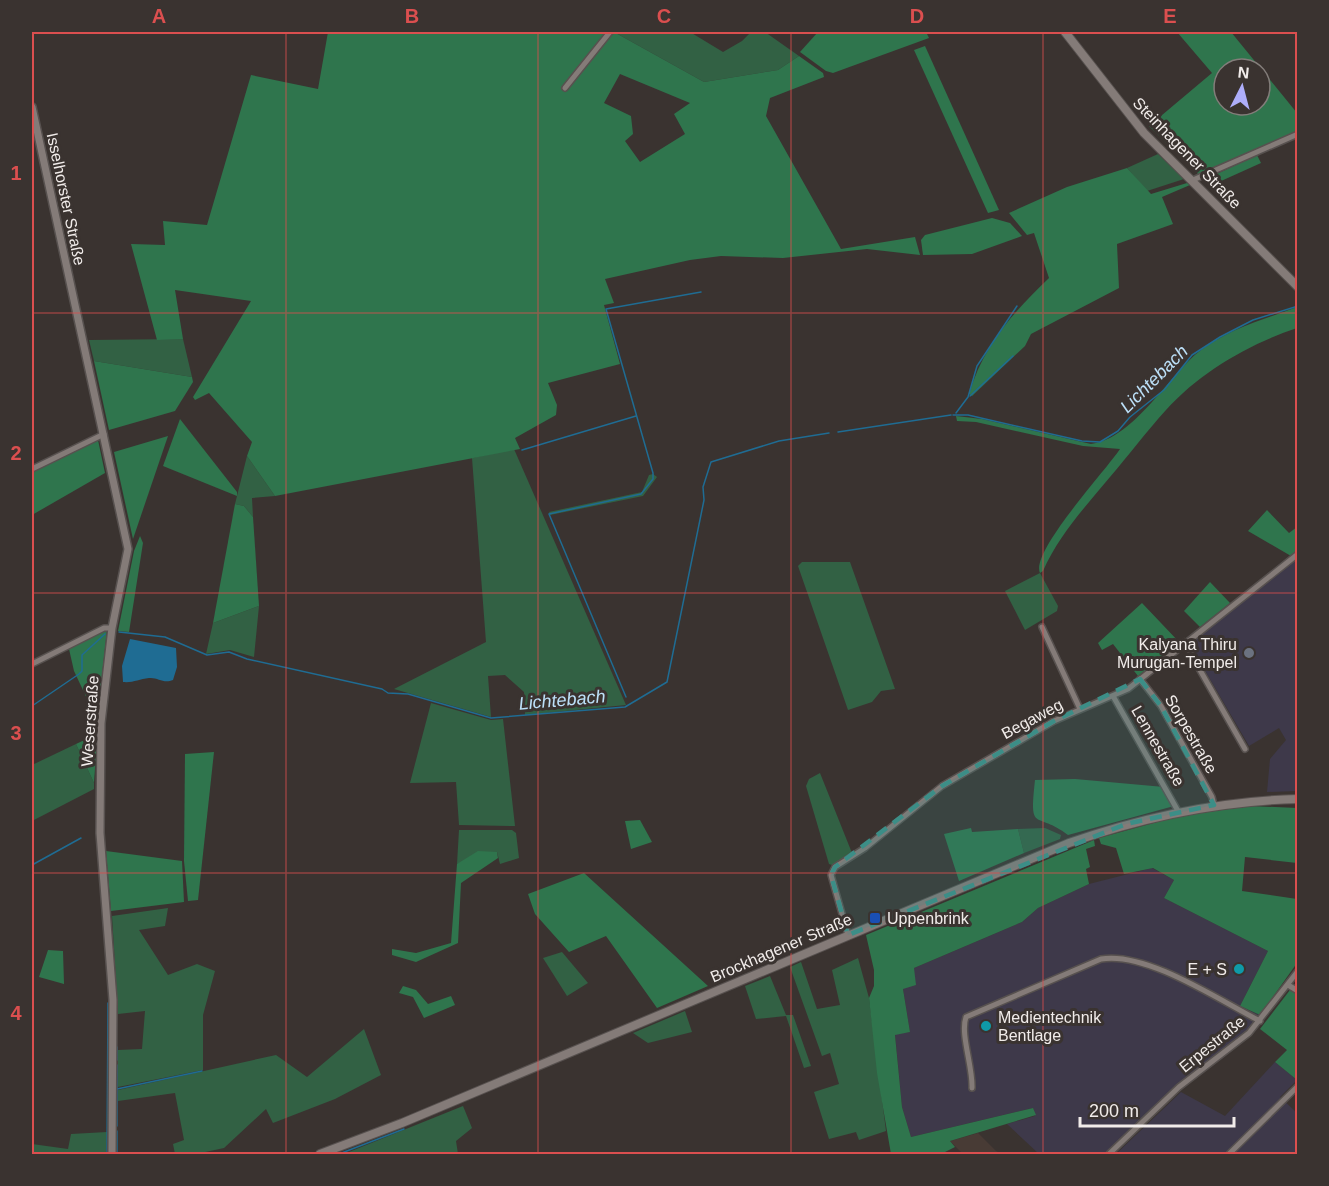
<svg xmlns="http://www.w3.org/2000/svg" width="1329" height="1186" font-family="Helvetica,sans-serif">
<style>
.built{fill:#483b35}
.industrial{fill:#3e394a}
.green{fill:#326144}
.forest{fill:#2f754d;fill-rule:evenodd}
.water{fill:#1f6c93}
.lines{fill:none;stroke-linecap:round;stroke-linejoin:round}
.stream{stroke:#1f6c93;stroke-width:1.5}
.minor-casing{stroke:#57514f;stroke-width:8}
.tertiary-casing{stroke:#57514f;stroke-width:10}
.secondary-casing{stroke:#57514f;stroke-width:10}
.minor{stroke:#847b78;stroke-width:5}
.tertiary{stroke:#847b78;stroke-width:7}
.secondary{stroke:#847b78;stroke-width:8}
.marked{fill:#3c8e87;fill-opacity:0.2;stroke:#3c8e87;stroke-width:4.5;stroke-dasharray:12 8;stroke-linejoin:round}
.grid{fill:none;stroke:#db4f4f;stroke-width:1.5;stroke-opacity:0.55}
.worship-dot{fill:#6b7280;stroke:#3a3330;stroke-width:2}
.transit-dot{fill:#1a4fb4;stroke:#3a3330;stroke-width:2}
.culture-dot{fill:#0f9aa8;stroke:#3a3330;stroke-width:2}
.labels{text-anchor:middle;dominant-baseline:central;stroke-width:6;stroke-linejoin:round;paint-order:stroke}
.street-label{font-size:16px;fill:#f1ecea;stroke:#3a3330}
.poi-label{font-size:16px;fill:#f1ecea;stroke:#3a3330;text-anchor:end}
.water-label{font-size:18px;font-style:italic;fill:#bce0f8;stroke:#3a3330}
.neatline{fill:none;stroke:#db4f4f;stroke-width:2}
.grid-label{font-size:20px;text-anchor:middle;font-weight:bold;fill:#db4f4f}
</style>
<rect width="100%" height="100%" fill="#3a3330"/>
<path class="built" d="M978 1133 996 1151 1002 1154H963L950 1141Z"/>
<g class="industrial">
<path d="M1297 559V791L1267 792 1270 759 1286 740 1279 728 1249 746 1190 645 1191 641Z"/>
<path d="M1152 868 1174 880 1164 898 1268 951 1240 1006 1260 1015 1247 1031 1177 1085 1104 1154H1039L1007 1124 1035 1116 1033 1108 911 1137 902 1107 895 1034 910 1032 903 989 914 968 1022 922 1038 908 1089 884Z"/>
<path d="M1275 1062 1297 1080 1280 1097 1297 1113V1154H1116L1181 1092 1225 1116Z"/>
</g>
<g class="green">
<path d="M614 32H690L723 52 742 41 751 32H765L799 56 778 70 704 82Z"/>
<path d="M1158 154 1184 179 1147 191 1127 168Z"/>
<path d="M183 339 192 377 94 361 89 340Z"/>
<path d="M514 449 626 705 525 715 524 692 505 675 488 676 491 717 394 689 486 642 472 458Z"/>
<path d="M247 456 275 496 252 498 253 517 244 506 235 504Z"/>
<path d="M653 474 657 477 643 496 550 515 549 512 642 492 649 475Z"/>
<path d="M802 562H850L895 689 881 691 872 702 848 710 798 566Z"/>
<path d="M1040 573 1058 606 1057 611 1025 630 1005 591Z"/>
<path d="M259 606 254 657 230 650 206 654 213 623Z"/>
<path d="M431 703 491 720 503 719 515 826 459 825 456 782 410 783Z"/>
<path d="M76 744 94 783V789L32 821V765Z"/>
<path d="M820 773 852 853 832 865 829 864 806 786 809 779Z"/>
<path d="M1045 828 1061 835 1060 839 1024 853 1018 829Z"/>
<path d="M459 830H512L516 833 519 858 500 864 497 852 457 864Z"/>
<path d="M168 908 165 926 139 930 168 975 197 964 215 971 203 1015V1070L118 1087V1050L142 1049 145 1011 118 1014 112 916Z"/>
<path d="M562 952 588 983 567 996 543 958Z"/>
<path d="M858 958 869 998 886 1131 859 1140 856 1132 829 1139 814 1092 839 1084 830 1053 822 1056 790 967 801 962 817 1009 840 1005 832 970Z"/>
<path d="M770 976 786 1015H793L811 1066 804 1068 786 1016 756 1019 745 986Z"/>
<path d="M685 1011 692 1032 648 1043 633 1033Z"/>
<path d="M364 1029 381 1075 335 1099 273 1123 266 1109 224 1148 196 1154H175L173 1144 184 1140 175 1093 118 1101V1090L276 1055 307 1077Z"/>
<path d="M463 1106 472 1128 456 1141 458 1154H344Z"/>
<path d="M107 1132 106 1154H32V1144L68 1149 71 1134Z"/>
</g>
<g class="forest">
<path d="M328 32H614L704 82 778 70 799 56 823 73 824 77 770 98 766 116 841 249 915 237 920 255 867 249 783 258 721 256 690 260 605 279 614 303 604 305 620 364 548 383 557 405 556 415 515 438 520 449 275 496 247 456 252 442 209 393 195 400 193 397 251 301 175 290 183 339 157 340 131 244 165 245 163 221 207 225 251 75 318 89ZM620 74 690 103 674 114 685 134 640 162 625 141 633 134 631 116 604 103Z"/>
<path d="M818 32H926L929 38 833 73 826 71 800 52Z"/>
<path d="M1177 32H1231L1297 113V131L1199 175 1149 126 1212 73ZM1224 69H1260V105H1224Z"/>
<path d="M925 46 999 210 988 213 914 50Z"/>
<path d="M1257 155 1261 163 1210 186 1204 180Z"/>
<path d="M1127 168 1151 194 1187 183 1190 185 1162 197 1173 224 1117 244 1119 288 1031 334 1025 346 972 396 969 394C984 344 1013 313 1049 278L1034 233 1027 235 1009 213 1067 187Z"/>
<path d="M992 218 1010 223 1022 236 972 254 923 255 921 240 925 235Z"/>
<path d="M1297 307V328C1249 344 1200 372 1166 410 1146 432 1129 455 1110 477 1085 507 1059 535 1043 571L1040 573C1030 552 1107 469 1120 449L1083 446 976 422 957 421 956 416 982 419 1091 444C1135 438 1168 375 1201 350 1232 327 1263 320 1297 307Z"/>
<path d="M94 361 192 377 193 382 175 411 109 430Z"/>
<path d="M180 419 237 492V496L163 466Z"/>
<path d="M168 436 133 539 114 452Z"/>
<path d="M98 440 105 473 32 515V472Z"/>
<path d="M235 504 244 506 253 517 259 606 213 623Z"/>
<path d="M1267 510 1289 533 1297 527V550L1291 556 1248 531Z"/>
<path d="M140 536 143 543 129 632 118 631 134 551Z"/>
<path d="M1210 582 1230 603 1200 627 1184 611Z"/>
<path d="M1142 603 1180 643 1138 676 1113 644 1102 650 1098 643Z"/>
<path d="M107 630 97 720 74 671 69 649Z"/>
<path d="M93 736 97 738 94 783 76 744Z"/>
<path d="M214 752 198 900 188 901 184 861 185 754Z"/>
<path d="M1075 779 1164 787 1174 806 1068 835C1036 810 1029 835 1035 780Z"/>
<path d="M1250 806 1297 808V863L1245 857 1242 891 1297 899V963L1260 1015 1240 1006 1268 951 1164 898 1174 880 1153 868 1124 874 1116 848 1101 844 1099 838 1179 816Z"/>
<path d="M640 820 652 842 631 849 625 821Z"/>
<path d="M971 828 972 832 1018 829 1024 853 959 881 944 834Z"/>
<path d="M1094 840 1095 846 1086 849 1090 867 1086 869 1089 884 1038 908 1022 922 914 968 916 985 903 989 910 1032 895 1035 902 1107 911 1137 1033 1108 1036 1115 950 1141 955 1147 941 1154 940 1152 935 1154H891L877 1073 869 998 874 986V970L866 935Z"/>
<path d="M106 851 182 861 184 902 111 911Z"/>
<path d="M478 851 497 852 498 858 461 883 458 943 416 962 392 955V949L416 953 451 943 457 864Z"/>
<path d="M584 873 708 986 657 1008 606 936 569 952 535 914 528 894Z"/>
<path d="M48 950 63 951 64 984 39 977Z"/>
<path d="M403 986 416 990 428 1004 451 996 455 1005 424 1018 413 997 399 993Z"/>
<path d="M1290 990 1297 994V1080L1275 1062 1287 1050 1260 1029Z"/>
</g>
<path class="water" d="M130 639 176 648 177 667 173 680C163 684 158 677 149 678 139 679 133 683 123 682L122 666Z"/>
<g class="lines">
<g class="stream">
<path d="M970 396 1013 356"/>
<path d="M956 413 968 397 977 366 1017 306"/>
<path d="M953 415H968L1082 441 1100 442 1118 431 1130 417 1164 390 1192 355 1220 337 1253 320 1298 306"/>
<path d="M838 432 951 415"/>
<path d="M522 450 636 416"/>
<path d="M119 632 165 637 207 655 229 652 247 659 382 689 388 693 408 694 491 718 625 707 667 682 704 500 703 487 711 462 779 441 829 433"/>
<path d="M626 697 549 514 641 494 653 479V473L606 309 701 292"/>
<path d="M32 706 79 674 82 671V655L105 634"/>
<path d="M32 865 81 838"/>
<path d="M117 1047V1060"/>
<path d="M117 1089 202 1071"/>
<path d="M117 1126V1065"/>
<path d="M117 1131V1154"/>
<path d="M107 1154 108 1003"/>
<path d="M339 1154 404 1129"/>
</g>
<defs>
<g id="minor">
<path d="M565 88 610 32"/>
<path d="M1193 180 1298 134"/>
<path d="M32 469 104 434"/>
<path d="M1042 627 1080 709"/>
<path d="M1184 642 1245 749"/>
<path d="M32 664 104 628H112"/>
<path d="M1140 679 1161 706 1212 797 1214 805"/>
<path d="M1113 696 1178 811"/>
<path d="M848 935 831 875 835 867 865 848 942 786 1054 721 1128 689 1298 554"/>
<path d="M1288 985 1298 991"/>
<path d="M972 1088C973 1067 960 1034 966 1017L1101 959C1146 951 1219 1000 1260 1021"/>
<path d="M1109 1154 1179 1087 1249 1033 1298 971"/>
<path d="M1229 1154 1298 1086"/>
</g>
<path id="tertiary" d="M32 107 128 549 112 628 101 723 100 833 113 1000 112 1154"/>
<g id="secondary">
<path d="M1065 32 1144 133 1298 287"/>
<path d="M320 1154 402 1123 1069 843C1143 817 1218 801 1298 799"/>
</g>
</defs>
<use href="#minor" class="minor-casing"/>
<use href="#tertiary" class="tertiary-casing"/>
<use href="#secondary" class="secondary-casing"/>
<use href="#minor" class="minor"/>
<use href="#tertiary" class="tertiary"/>
<use href="#secondary" class="secondary"/>
</g>
<path class="marked" d="M1140 679 1161 706 1214 805 1126 824 848 935 831 875 835 867 942 786 1054 721Z"/>
<path class="grid" d="M286 32V1154M538 32V1154M791 32V1154M1043 32V1154M32 313H1298M32 593H1298M32 873H1298"/>
<circle class="worship-dot" cx="1249" cy="653" r="6"/>
<rect class="transit-dot" x="869" y="912" width="12" height="12" rx="3"/>
<g class="culture-dot">
<circle cx="1239" cy="969" r="6"/>
<circle cx="986" cy="1026" r="6"/>
</g>
<g class="labels">
<g class="street-label">
<text transform="translate(1187 153) rotate(46)">Steinhagener Straße</text>
<text transform="translate(66 199) rotate(78)">Isselhorster Straße</text>
<text transform="translate(1032 719) rotate(-28)">Begaweg</text>
<text transform="translate(90 721) rotate(-86)">Weserstraße</text>
<text transform="translate(1191 734) rotate(60)">Sorpestraße</text>
<text transform="translate(1158 746) rotate(60)">Lennestraße</text>
<text transform="translate(781 948) rotate(-23)">Brockhagener Straße</text>
<text transform="translate(1212 1044) rotate(-39)">Erpestraße</text>
</g>
<g class="poi-label">
<text x="1237" y="644">Kalyana Thiru<tspan x="1237" dy="18">Murugan-Tempel</tspan></text>
<text x="887" y="918" text-anchor="start">Uppenbrink</text>
<text x="1227" y="969">E + S</text>
<text x="998" y="1017" text-anchor="start">Medientechnik<tspan x="998" dy="18">Bentlage</tspan></text>
</g>
<g class="water-label">
<text transform="translate(1154 379) rotate(-45)">Lichtebach</text>
<text transform="translate(562 700) rotate(-5)">Lichtebach</text>
</g>
</g>
<rect width="1329" height="1186" fill="none" stroke="#3a3330" stroke-width="66"/>
<g transform="translate(1242 87) rotate(6)"><circle r="28" fill="#3a3330" stroke="#837d7a" stroke-width="1.5"/>
<path d="M0-4.5L10 22L0 15L-10 22Z" fill="#aeaefa"/>
<text y="-9" font-size="16" font-weight="bold" text-anchor="middle" fill="#f1ecea">N</text>
</g>
<path d="M1080 1117v9h154v-9" fill="none" stroke="#f1ecea" stroke-width="3"/>
<text x="1089" y="1117" font-size="18" fill="#f1ecea" stroke="#3a3330" stroke-width="4.5" paint-order="stroke">200 m</text>
<rect x="33" y="33" width="1263" height="1120" class="neatline"/>
<g class="grid-label">
<text x="159" y="23">A</text>
<text x="412" y="23">B</text>
<text x="664" y="23">C</text>
<text x="917" y="23">D</text>
<text x="1170" y="23">E</text>
<text x="16" y="180">1</text>
<text x="16" y="460">2</text>
<text x="16" y="740">3</text>
<text x="16" y="1020">4</text>
</g>
</svg>
